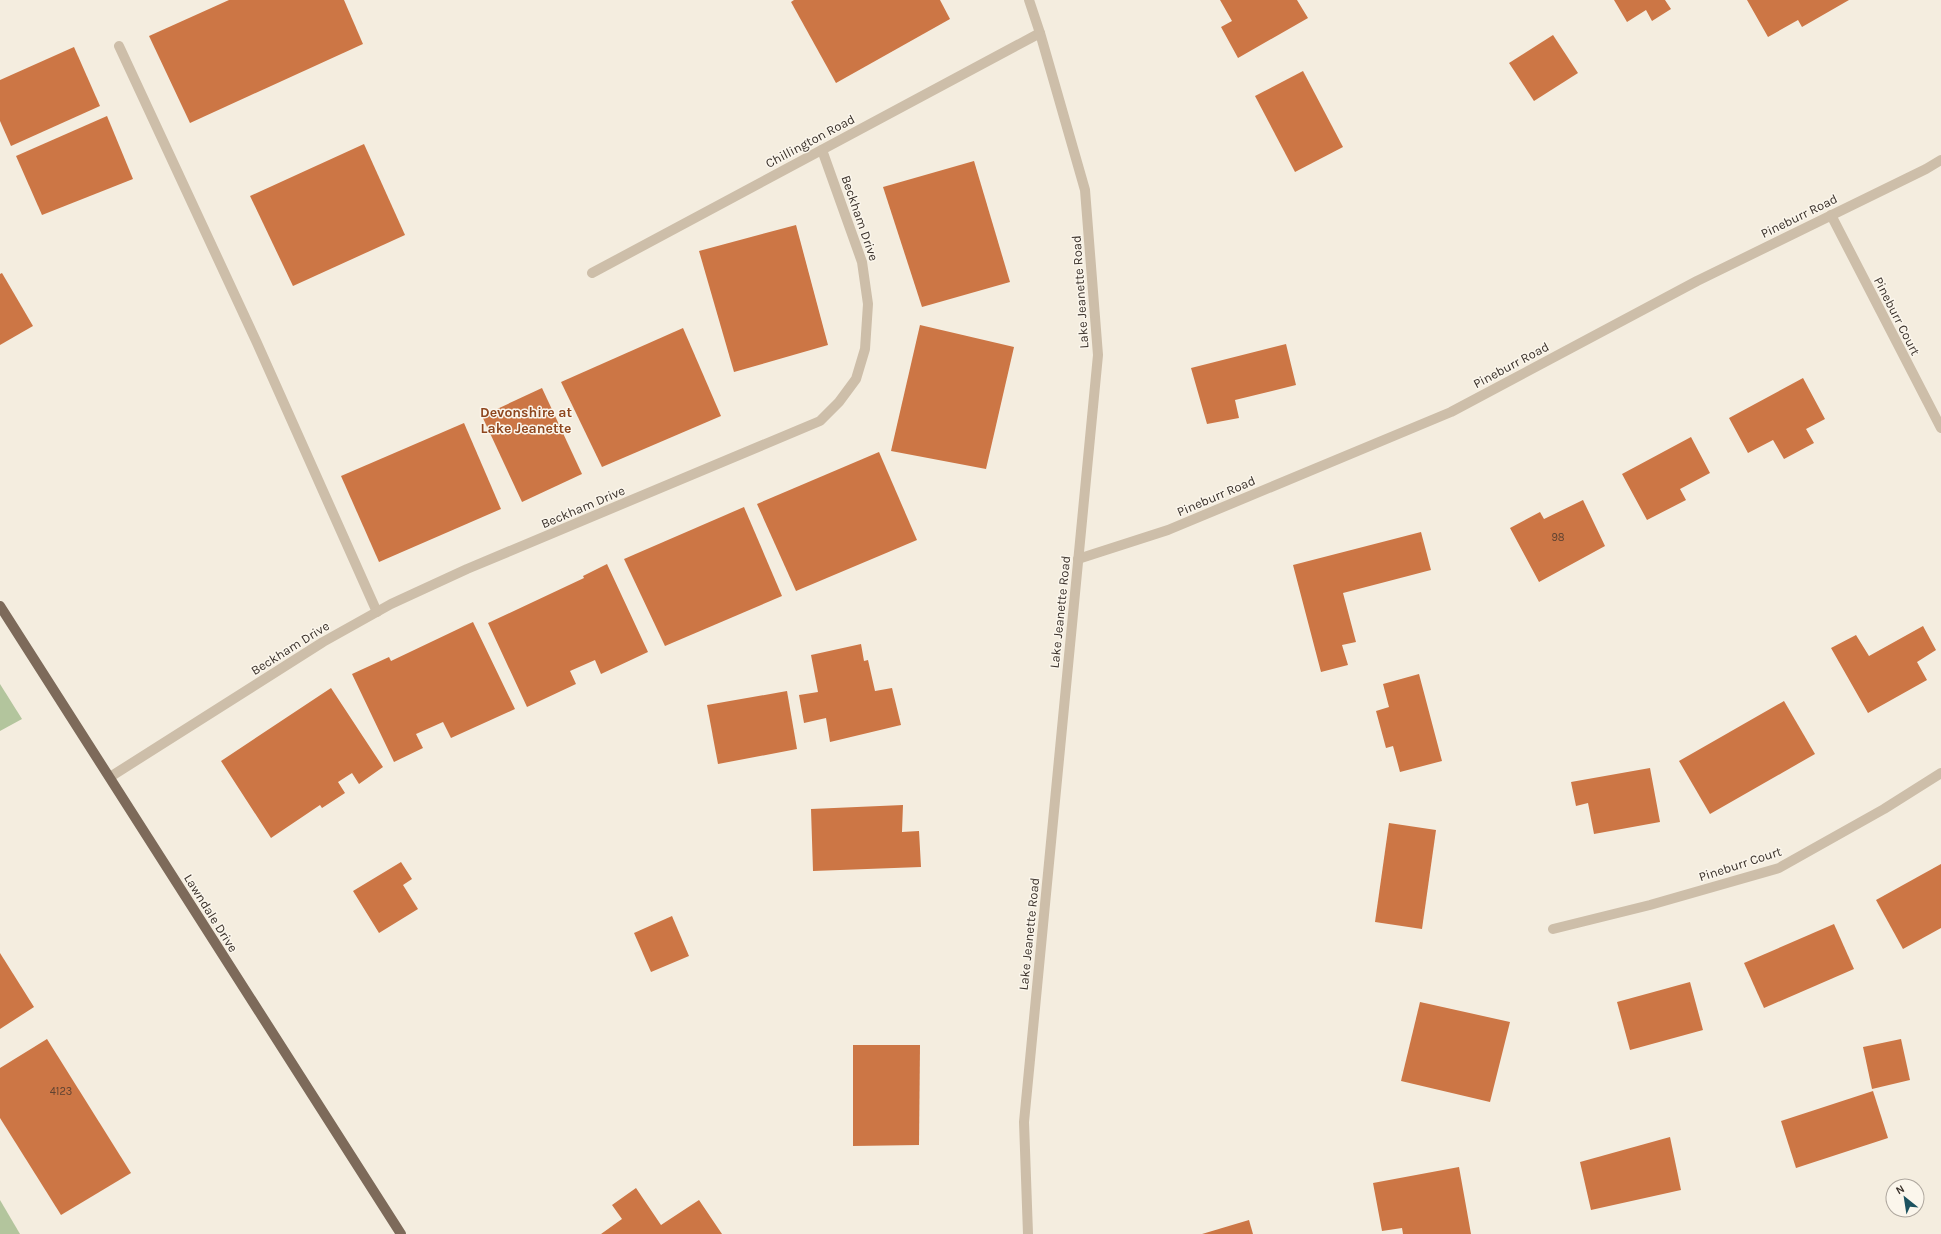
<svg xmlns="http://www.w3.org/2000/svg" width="1941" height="1234" font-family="Karla,sans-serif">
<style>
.green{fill:#b3c59d}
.building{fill:#cc7645}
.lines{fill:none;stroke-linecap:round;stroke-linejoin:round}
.minor{stroke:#cdbea9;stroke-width:10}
.major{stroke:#7d6a5a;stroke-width:10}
.labels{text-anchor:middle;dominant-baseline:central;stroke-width:3;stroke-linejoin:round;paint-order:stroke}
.number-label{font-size:11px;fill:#5e4231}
.street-label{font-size:13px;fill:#3a312a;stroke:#fbf6ec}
.neighbourhood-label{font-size:14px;font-weight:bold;fill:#8e461e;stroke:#fbf6ec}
</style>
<rect width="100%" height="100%" fill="#f4eddf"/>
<g class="green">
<path d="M0 684 22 719 0 731Z"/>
<path d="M0 1200 20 1234H0Z"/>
</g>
<g class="building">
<path d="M229 0H344L363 44 190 123 149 36Z"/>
<path d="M794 0H940L950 19 836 83 791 2Z"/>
<path d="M1220 0H1297L1308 18 1238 58 1221 27 1232 21Z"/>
<path d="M1614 0H1665L1671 9 1652 21 1646 10 1627 22Z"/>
<path d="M1747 0H1849L1802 27 1798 20 1768 37Z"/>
<path d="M1553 35 1578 73 1534 101 1509 63Z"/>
<path d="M74 47 100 106 11 146 0 121V80Z"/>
<path d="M1303 71 1343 147 1295 172 1255 96Z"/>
<path d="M107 116 133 179 42 215 16 156Z"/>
<path d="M364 144 405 235 293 286 250 196Z"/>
<path d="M974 161 1010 282 922 307 883 187Z"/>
<path d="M796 225 828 345 734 372 699 251Z"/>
<path d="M2 273 33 326 0 345V274Z"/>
<path d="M920 325 1014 347 986 469 891 451Z"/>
<path d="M683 328 721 416 602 467 561 382Z"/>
<path d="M1286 344 1296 385 1235 400 1239 418 1207 424 1191 368Z"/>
<path d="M1803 378 1825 419 1806 429 1814 443 1784 459 1773 440 1748 453 1729 418Z"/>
<path d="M542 388 582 474 522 502 482 416Z"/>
<path d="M464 423 501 509 379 562 341 476Z"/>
<path d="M1691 437 1710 473 1680 489 1686 500 1647 520 1622 474Z"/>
<path d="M879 452 917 540 796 591 757 504Z"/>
<path d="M1583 500 1605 546 1539 582 1510 528 1540 512 1544 519Z"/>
<path d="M744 507 782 596 665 646 624 559Z"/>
<path d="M1421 532 1431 570 1343 593 1356 642 1342 645 1348 665 1321 672 1293 565Z"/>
<path d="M607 564 648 652 601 674 595 660 570 671 576 684 527 707 488 623 584 578 583 576Z"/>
<path d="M473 622 515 709 451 738 443 722 416 734 423 748 394 762 352 674 389 657 391 661Z"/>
<path d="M1923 626 1936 650 1917 662 1927 680 1868 713 1831 648 1856 635 1869 656Z"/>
<path d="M861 644 864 661 868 660 875 691 892 688 901 725 830 742 826 718 804 723 799 695 818 692 811 655Z"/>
<path d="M1419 674 1442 761 1400 772 1393 746 1386 748 1376 711 1389 707 1383 684Z"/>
<path d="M331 688 383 767 359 784 352 773 338 782 345 793 322 808 320 805 271 838 221 761Z"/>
<path d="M787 691 797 749 718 764 707 705Z"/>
<path d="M1784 701 1815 754 1710 814 1679 761Z"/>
<path d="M1650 768 1660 822 1594 834 1588 803 1576 806 1571 782Z"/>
<path d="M903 805 902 832 919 831 921 867 813 871 811 809Z"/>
<path d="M1389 823 1436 830 1422 929 1375 922Z"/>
<path d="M401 862 412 879 403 885 418 909 379 933 353 891Z"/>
<path d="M1941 864V928L1903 949 1876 900Z"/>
<path d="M672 916 689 956 651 972 634 933Z"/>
<path d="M1834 924 1854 969 1764 1008 1744 963Z"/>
<path d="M0 953 34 1007 0 1029Z"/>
<path d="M1690 982 1703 1030 1630 1050 1617 1002Z"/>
<path d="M1420 1002 1510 1022 1490 1102 1401 1081Z"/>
<path d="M47 1039 131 1173 61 1215 0 1118V1068Z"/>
<path d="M1901 1039 1910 1080 1872 1089 1863 1047Z"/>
<path d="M853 1045H920L919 1145 853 1146Z"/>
<path d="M1873 1091 1888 1138 1796 1168 1781 1121Z"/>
<path d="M1670 1137 1681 1190 1591 1210 1580 1162Z"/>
<path d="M1459 1167 1471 1234H1403L1402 1228 1382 1231 1373 1183Z"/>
<path d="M636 1188 661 1225 699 1200 722 1234H601L622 1219 612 1205Z"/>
<path d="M1249 1220 1253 1234H1202Z"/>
</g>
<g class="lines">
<g class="minor">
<path d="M119 46 257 343 377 612"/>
<path d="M1831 215 1941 428"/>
<path d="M592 273 1040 33"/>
<path d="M1078 559 1168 530 1451 412 1697 281 1926 169 1941 160"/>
<path d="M110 777 323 642 391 604 467 569 820 421 839 402 856 379 865 349 868 304 862 262 822 150"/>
<path d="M1553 929 1650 905 1779 868 1884 809 1941 773"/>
<path d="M1028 1234 1024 1122 1098 355 1085 190 1040 33 1029 0"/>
</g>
<path class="major" d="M0 606 401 1234"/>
</g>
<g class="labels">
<g class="number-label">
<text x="1558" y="537">98</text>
<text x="61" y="1091">4123</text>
</g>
<g class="street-label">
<text transform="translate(810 141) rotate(-28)">Chillington Road</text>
<text transform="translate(1799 216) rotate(-26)">Pineburr Road</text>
<text transform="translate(860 218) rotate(71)">Beckham Drive</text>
<text transform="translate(1080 292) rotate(-94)">Lake Jeanette Road</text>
<text transform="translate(1897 316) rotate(63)">Pineburr Court</text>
<text transform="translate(1511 365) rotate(-28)">Pineburr Road</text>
<text transform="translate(1216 496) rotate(-23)">Pineburr Road</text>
<text transform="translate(583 507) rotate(-23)">Beckham Drive</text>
<text transform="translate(1060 612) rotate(-84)">Lake Jeanette Road</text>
<text transform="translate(290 648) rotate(-32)">Beckham Drive</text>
<text transform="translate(1740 864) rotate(-18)">Pineburr Court</text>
<text transform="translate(211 913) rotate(58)">Lawndale Drive</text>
<text transform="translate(1029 934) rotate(-84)">Lake Jeanette Road</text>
</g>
<g class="neighbourhood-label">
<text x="526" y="412">Devonshire at<tspan x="526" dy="16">Lake Jeanette</tspan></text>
</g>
</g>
<g transform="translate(1905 1198) rotate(330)"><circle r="19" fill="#fbf6ec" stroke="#aea79e"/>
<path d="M0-3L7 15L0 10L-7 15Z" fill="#1c525f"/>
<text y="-6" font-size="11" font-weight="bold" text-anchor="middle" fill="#3a312a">N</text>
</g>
</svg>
